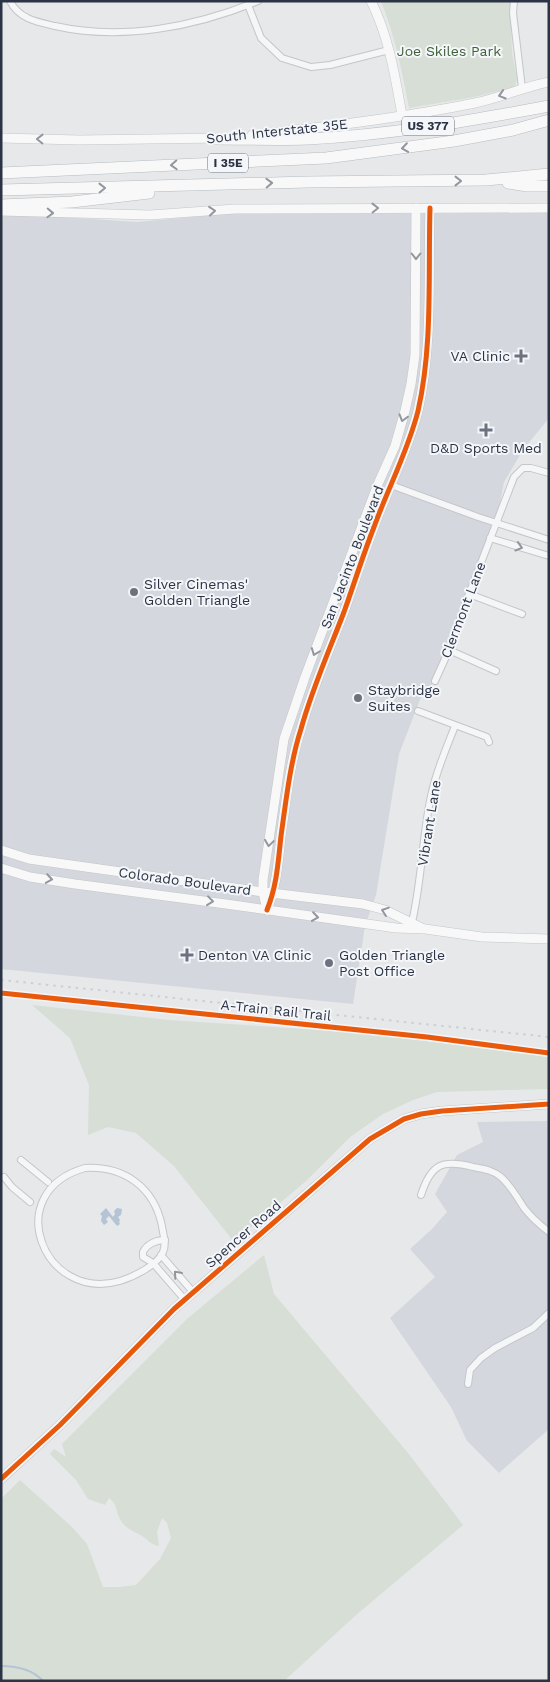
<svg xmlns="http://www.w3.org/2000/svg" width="550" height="1682" font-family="'Work Sans',sans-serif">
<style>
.built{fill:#d4d7dd}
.green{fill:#d6ded6}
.water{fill:#b4c4d5}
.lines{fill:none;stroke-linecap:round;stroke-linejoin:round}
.stream{stroke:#b4c4d5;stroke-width:2}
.street-casing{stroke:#c4c6c8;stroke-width:8}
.secondary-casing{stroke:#c4c6c8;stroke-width:10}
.highway-casing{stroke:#b8bbbf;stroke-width:12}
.street{stroke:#f5f6f7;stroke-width:6}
.secondary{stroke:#f8f8f8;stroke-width:9}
.highway{stroke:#f8f8f8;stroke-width:11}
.rail{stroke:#cecfd2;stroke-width:2;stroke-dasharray:2.5 5;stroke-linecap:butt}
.cycleway-casing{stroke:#f4f6f9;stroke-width:8}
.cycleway{stroke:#e8590c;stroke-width:5}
.oneway{stroke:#92969e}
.oneway2{stroke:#90959e}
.poi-dot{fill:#6c737f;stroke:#f4f6f9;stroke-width:2}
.labels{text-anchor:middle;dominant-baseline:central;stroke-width:4;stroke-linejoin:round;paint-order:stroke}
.shield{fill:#f4f6f9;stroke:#676e7b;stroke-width:1}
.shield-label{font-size:12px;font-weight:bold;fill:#2b3445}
.park-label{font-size:14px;fill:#3f6138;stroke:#f4f6f9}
.street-label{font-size:14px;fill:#2b3445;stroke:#f4f6f9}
.poi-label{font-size:14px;fill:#2b3445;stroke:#f4f6f9;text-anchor:start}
</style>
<rect width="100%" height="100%" fill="#e6e8ea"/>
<g class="built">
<path d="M549 213V418L523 450 504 482 496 523 435 681 421 697 399 754 376 895 365 926 353 1004 1 969V216L30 215 137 222 225 214Z"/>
<path d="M549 1121V1429L499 1473 467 1441 451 1407 390 1318 435 1277 410 1249 432 1229 447 1212 435 1194 457 1155 483 1142 477 1122Z"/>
</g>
<g class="green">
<path d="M381 1H510L512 53 517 79 515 87 474 97 409 108C402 71 395 36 381 1Z"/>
<path d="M32 1005 169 1020 362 1033 549 1057V1089L437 1092 413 1100 383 1114 350 1137 306 1181 234 1242 174 1166 136 1133 108 1127 88 1135 89 1085 70 1038Z"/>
<path d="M264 1255 274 1294 408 1453 463 1525 356 1615 284 1681H1V1499L20 1480 73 1528 87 1544 103 1587H120L136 1585 160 1559 171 1538 167 1523 162 1518 157 1532 159 1546C152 1545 148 1540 142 1536 134 1531 125 1529 120 1519 115 1510 118 1505 109 1498L105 1505 88 1499 76 1480 50 1454 54 1449 66 1457 62 1444 187 1319Z"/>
</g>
<path class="water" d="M106 1208 113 1217 115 1214 114 1211 117 1208 122 1209 121 1215 118 1217 120 1220 119 1222 120 1224 117 1226 109 1216 106 1219 108 1222 104 1225 101 1221 102 1216 100 1214Z"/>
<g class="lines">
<path class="stream" d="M1 1666C17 1666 32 1669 43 1681"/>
<defs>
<g id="street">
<path d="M10 1C19 19 37 22 55 26 122 41 195 27 258 1"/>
<path d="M514 1 513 13 522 88"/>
<path d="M248 5 261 38 282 58 311 67 330 65 389 50"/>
<path d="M391 485 478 517 549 540"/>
<path d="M490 538 549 556"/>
<path d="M469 594 522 614"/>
<path d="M449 650 496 671"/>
<path d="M435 681 449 650 469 594 514 477 523 468H531L549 473"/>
<path d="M418 711 487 737 489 742"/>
<path d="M412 922C422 880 422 837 431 796 436 771 446 749 455 726"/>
<path d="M21 1160 48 1182"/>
<path d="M85 1168C124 1166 154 1187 162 1226 163 1235 167 1243 163 1252 158 1265 133 1277 120 1281 43 1303 0 1192 85 1168Z"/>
<path d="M4 1177 12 1187 30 1202"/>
<path d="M421 1195C431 1164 442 1159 473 1167 483 1169 493 1170 501 1177 511 1186 517 1197 524 1208 531 1217 540 1225 549 1232"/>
<path d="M165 1240C156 1240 147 1244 143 1252V1257L153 1263 185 1300"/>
<path d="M161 1255 193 1292"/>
<path d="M468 1384 470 1370 481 1358 495 1348 533 1328 549 1313"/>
</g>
<g id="secondary">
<path d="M371 1C389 37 395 76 402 115"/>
<path d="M252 135C327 127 402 118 475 103 500 98 523 87 549 82"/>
<path d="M1 138 79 140 222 138"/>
<path d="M1 211 150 215 235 209 549 208"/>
<path d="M1 850 29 859 50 862 263 892 363 904 385 910 422 928"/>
<path d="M1 868 30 877 75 884 226 904 396 928 425 929 482 937 549 939"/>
<path d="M267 910C277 885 278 863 281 836 286 801 290 763 301 729 312 689 329 651 344 612 354 584 363 555 374 527 388 488 408 451 418 411 433 345 428 275 430 208"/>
<path d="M267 910 263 892V880L284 739 305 677 378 484 395 446 405 411 411 384 415 355 416 208"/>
<path d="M1 1479 60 1425 174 1309 370 1139 404 1119 421 1114 442 1111 549 1104"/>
</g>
<g id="highway">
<path d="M216 139C247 139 277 140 308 139 389 135 469 121 549 106"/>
<path d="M1 173 326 158 454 141 513 130 549 120"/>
<path d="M508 183 527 186H549"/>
<path d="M1 190 308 182 486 180 549 174"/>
<path d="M1 205 72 202 149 193"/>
</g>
</defs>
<use href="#street" class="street-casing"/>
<use href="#secondary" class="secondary-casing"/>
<use href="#highway" class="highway-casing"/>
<use href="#street" class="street"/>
<use href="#secondary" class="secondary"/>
<use href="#highway" class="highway"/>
<path class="rail" d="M1 980 549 1037"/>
<defs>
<g id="cycleway">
<path d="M267 910C277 885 278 863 281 836 286 801 290 763 301 729 312 689 329 651 344 612 354 584 363 555 374 527 388 488 408 451 418 411 433 345 428 275 430 208"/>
<path d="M1 993 427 1037 549 1053"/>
<path d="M1 1479 60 1425 174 1309 370 1139 404 1119 421 1114 442 1111 549 1104"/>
</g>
</defs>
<use href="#cycleway" class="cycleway-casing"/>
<use href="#cycleway" class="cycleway"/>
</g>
<defs><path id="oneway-chevron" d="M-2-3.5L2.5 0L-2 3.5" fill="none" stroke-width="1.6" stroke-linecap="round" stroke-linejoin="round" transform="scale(1.25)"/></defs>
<g class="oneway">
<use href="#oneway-chevron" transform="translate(502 95) rotate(163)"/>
<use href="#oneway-chevron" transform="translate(40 139) rotate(-179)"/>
<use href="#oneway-chevron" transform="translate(405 148) rotate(172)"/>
<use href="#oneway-chevron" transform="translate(174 165) rotate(177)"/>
<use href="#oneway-chevron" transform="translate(458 181)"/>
<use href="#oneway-chevron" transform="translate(269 183) rotate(-2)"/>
<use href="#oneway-chevron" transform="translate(102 188) rotate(-1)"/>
<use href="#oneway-chevron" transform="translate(375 208) rotate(-1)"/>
<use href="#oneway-chevron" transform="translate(212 211) rotate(-5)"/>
<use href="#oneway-chevron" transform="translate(50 213) rotate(2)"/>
<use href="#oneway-chevron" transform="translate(416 256) rotate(90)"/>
<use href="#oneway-chevron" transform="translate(403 418) rotate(106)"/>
<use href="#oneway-chevron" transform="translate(315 652) rotate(111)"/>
<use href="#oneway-chevron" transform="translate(269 843) rotate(98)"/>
<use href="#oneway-chevron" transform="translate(49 879) rotate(9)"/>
<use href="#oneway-chevron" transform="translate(210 901) rotate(7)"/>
<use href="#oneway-chevron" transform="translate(385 911) rotate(-161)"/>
<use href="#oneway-chevron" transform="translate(315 917) rotate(8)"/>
</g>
<g class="oneway2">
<use href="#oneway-chevron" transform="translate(519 547) rotate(17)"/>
<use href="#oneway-chevron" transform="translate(177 1274) rotate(-131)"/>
</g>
<g class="poi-dot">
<path d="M518.5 348.5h5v5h5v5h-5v5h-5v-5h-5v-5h5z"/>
<path d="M483.5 422.5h5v5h5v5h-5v5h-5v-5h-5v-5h5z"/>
<circle cx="134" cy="592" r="5"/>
<circle cx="358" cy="698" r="5"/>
<path d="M184.5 947.5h5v5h5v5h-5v5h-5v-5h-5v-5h5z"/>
<circle cx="329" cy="963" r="5"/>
</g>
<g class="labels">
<g class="shield">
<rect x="402" y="116.5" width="52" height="19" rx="4"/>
<rect x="208" y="153.5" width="40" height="19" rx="4"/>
</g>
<g class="shield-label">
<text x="428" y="126">US 377</text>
<text x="228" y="163">I 35E</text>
</g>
<g class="park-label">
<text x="449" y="51">Joe Skiles Park</text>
</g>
<g class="street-label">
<text transform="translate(277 131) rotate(-6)">South Interstate 35E</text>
<text transform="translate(352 557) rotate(-69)">San Jacinto Boulevard</text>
<text transform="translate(463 610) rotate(-69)">Clermont Lane</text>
<text transform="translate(429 823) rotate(-81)">Vibrant Lane</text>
<text transform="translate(185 881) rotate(8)">Colorado Boulevard</text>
<text transform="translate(276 1010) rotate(6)">A-Train Rail Trail</text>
<text transform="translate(243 1234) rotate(-41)">Spencer Road</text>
</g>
<g class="poi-label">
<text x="510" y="356" text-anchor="end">VA Clinic</text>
<text x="486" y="448" text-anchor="middle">D&amp;D Sports Med</text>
<text x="144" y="584">Silver Cinemas'<tspan x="144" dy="16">Golden Triangle</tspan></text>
<text x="368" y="690">Staybridge<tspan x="368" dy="16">Suites</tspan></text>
<text x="198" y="955">Denton VA Clinic</text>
<text x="339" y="955">Golden Triangle<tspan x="339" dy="16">Post Office</tspan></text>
</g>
</g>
<rect width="550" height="1682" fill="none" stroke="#2b3445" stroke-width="5"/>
</svg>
